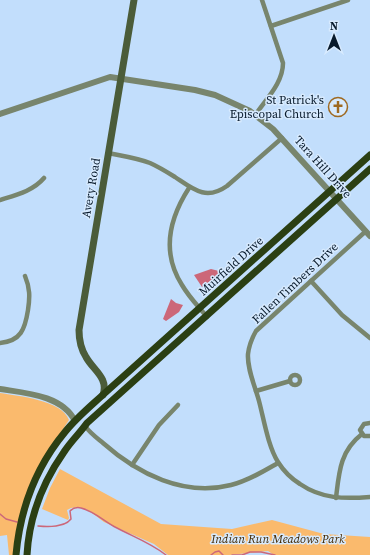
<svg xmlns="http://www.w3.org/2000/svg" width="370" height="555" font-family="'Source Serif 4',serif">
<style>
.green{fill:#faba6d}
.water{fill:#cc6779}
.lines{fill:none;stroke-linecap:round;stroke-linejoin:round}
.stream{stroke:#cc6779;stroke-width:1.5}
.minor{stroke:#78856d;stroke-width:4.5}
.tertiary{stroke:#78856d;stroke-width:6}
.secondary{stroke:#4b5c39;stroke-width:7}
.primary{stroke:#2b3f13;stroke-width:7}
.labels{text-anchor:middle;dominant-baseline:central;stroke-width:3;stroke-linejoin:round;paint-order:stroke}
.poi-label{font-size:12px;fill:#081a2c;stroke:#d7eafe;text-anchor:end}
.street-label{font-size:12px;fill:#081a2c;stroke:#d7eafe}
.park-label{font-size:12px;font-style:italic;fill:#422802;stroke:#d7eafe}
</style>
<rect width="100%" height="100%" fill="#c2defc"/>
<g class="green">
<path d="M0 393C18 396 62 400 69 420L44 458 13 555H9L7 535 0 536Z"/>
<path d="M60 469 161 524 232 529 272 520 324 534 370 537V555H274L268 551 230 555H168L154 544 104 522 88 510 78 507 71 508 67 510 69 518 68 520 42 509 50 488Z"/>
</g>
<g class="water">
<path d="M211 269 219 271V275L202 287 194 275Z"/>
<path d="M171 299 176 303 183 305 179 312 166 321 163 319Z"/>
</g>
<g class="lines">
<g class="stream">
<path d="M0 514 6 519 17 522"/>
<path d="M38 526C48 527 65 527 71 519L70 511C73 508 77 507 81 508 94 511 105 522 117 528 134 537 151 543 166 555"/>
<path d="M211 555 215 552 219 551 223 555"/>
<path d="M232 555H242L250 552H261L275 555"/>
</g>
<g class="minor">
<path d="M271 26 348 0"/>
<path d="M256 114C266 99 283 83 283 63L262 0"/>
<path d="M108 153C123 156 137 158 150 163 159 167 167 172 175 177 193 189 206 201 227 186L282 138"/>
<path d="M189 188C169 219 161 252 182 285 189 297 198 306 207 317"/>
<path d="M0 200C16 195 33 191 44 178"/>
<path d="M366 231 256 331C252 338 249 345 248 354 247 369 255 386 259 401 264 420 268 446 278 462 283 470 292 479 300 484 322 499 344 499 370 497"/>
<path d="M311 281 342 315 370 338"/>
<path d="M0 343C21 341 25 329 28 310 30 297 30 288 25 276"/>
<circle cx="295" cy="380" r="5"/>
<path d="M256 391 290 381"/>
<path d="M370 423 364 424 360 430 364 436H370"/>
<path d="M85 426C90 433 97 438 103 443 138 474 184 497 231 485 248 481 264 471 278 463"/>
<path d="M132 465 159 425 178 405"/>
<path d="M336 498C339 472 340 451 362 434"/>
</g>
<g class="tertiary">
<path d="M0 114 110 77 195 90 215 95 250 111 273 129 370 236"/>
<path d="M0 389C25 393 62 395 75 421"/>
</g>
<path class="secondary" d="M103 395C109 378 93 370 86 357 81 349 79 340 79 330L134 0"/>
<g class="primary">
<path d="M16 555C20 510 36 467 65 432 77 417 92 405 106 392L370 155"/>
<path d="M27 555C29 518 43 482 64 452 71 441 80 433 87 423L370 169"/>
</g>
</g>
<defs>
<symbol id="church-ring" viewBox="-11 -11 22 22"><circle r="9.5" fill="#d7eafe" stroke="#9e6921" stroke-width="1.5"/><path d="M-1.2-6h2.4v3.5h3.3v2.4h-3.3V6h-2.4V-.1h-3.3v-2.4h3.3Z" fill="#9e6921"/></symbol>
</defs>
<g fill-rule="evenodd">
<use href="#church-ring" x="327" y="96" width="22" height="22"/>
</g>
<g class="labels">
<g class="poi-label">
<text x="324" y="100">St Patrick's<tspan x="324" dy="14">Episcopal Church</tspan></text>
</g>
<g class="street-label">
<text transform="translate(323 167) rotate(48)">Tara Hill Drive</text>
<text transform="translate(91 188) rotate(-80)">Avery Road</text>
<text transform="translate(231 266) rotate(-42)">Muirfield Drive</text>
<text transform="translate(295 283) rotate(-43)">Fallen Timbers Drive</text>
</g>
<g class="park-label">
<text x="278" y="539">Indian Run Meadows Park</text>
</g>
</g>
<g transform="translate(334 36)" stroke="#d7eafe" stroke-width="3" paint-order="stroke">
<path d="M0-3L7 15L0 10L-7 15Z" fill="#081a2c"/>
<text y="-6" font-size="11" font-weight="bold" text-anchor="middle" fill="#081a2c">N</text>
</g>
</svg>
